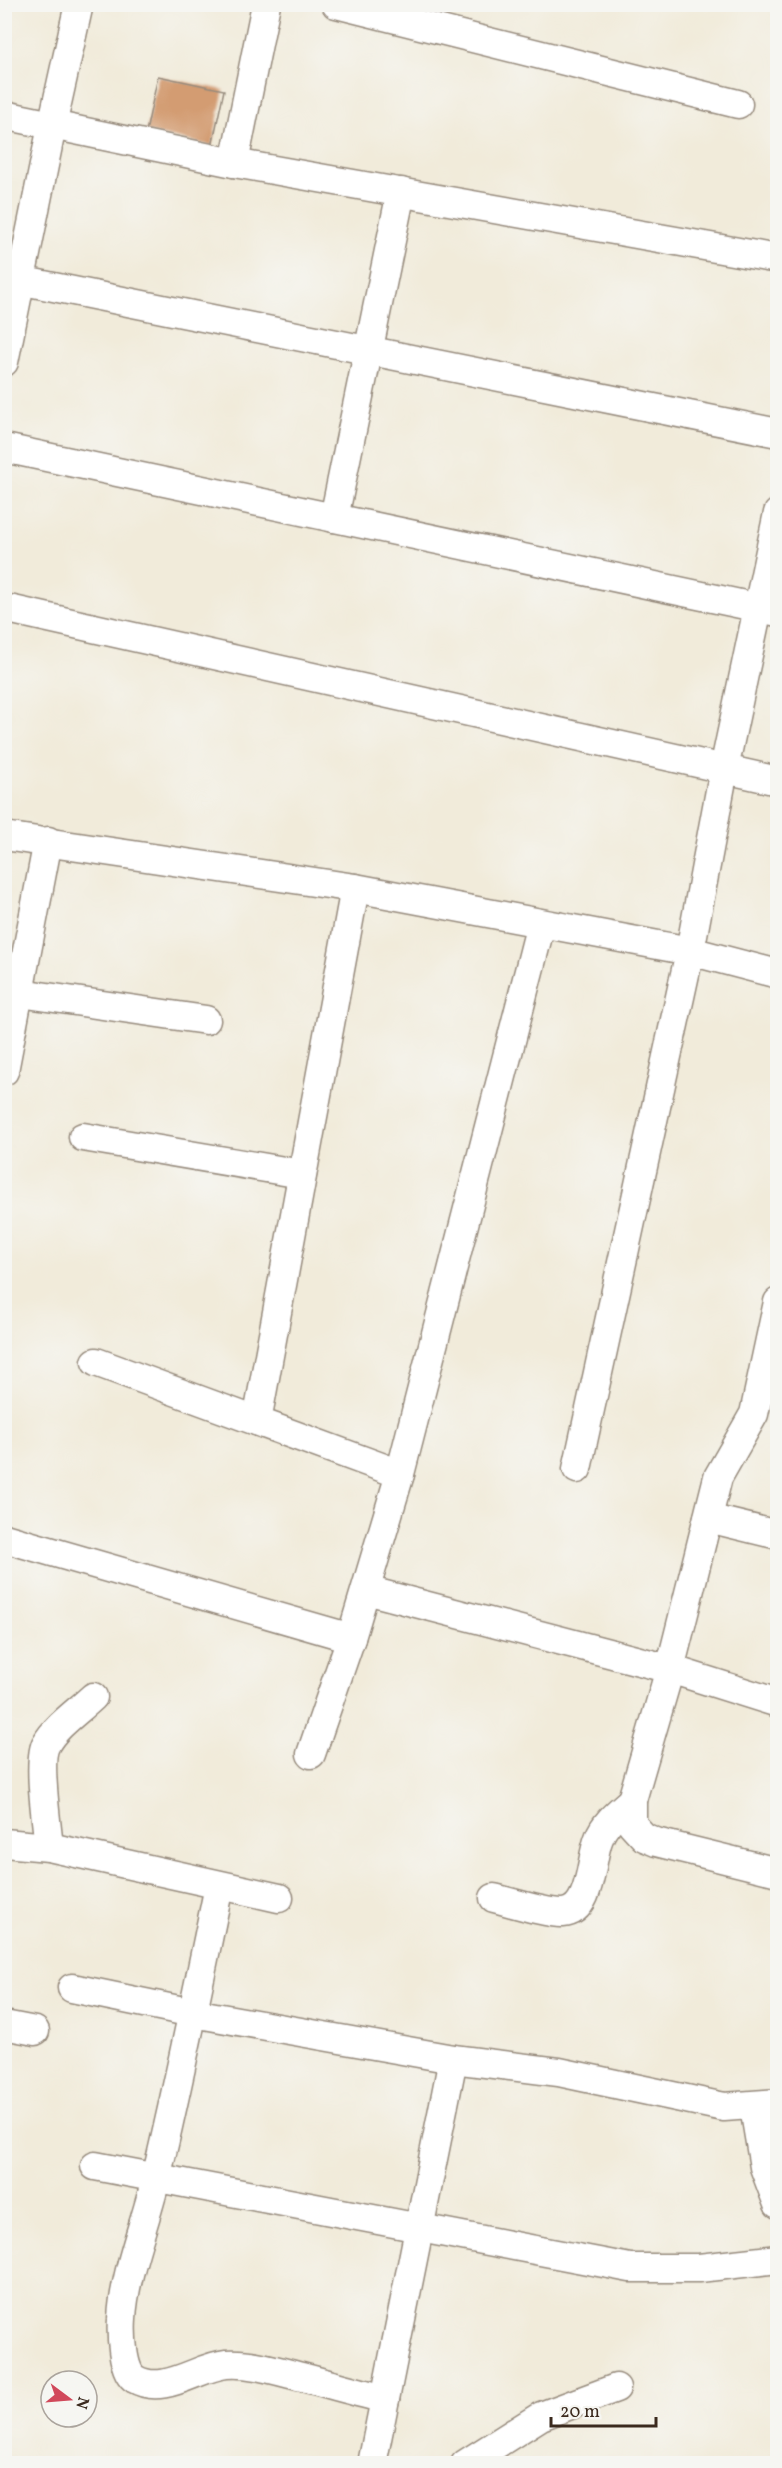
<svg xmlns="http://www.w3.org/2000/svg" width="782" height="2468" font-family="Vollkorn,serif">
<style>
.building{fill:#d39c72}
.lines{fill:none;stroke-linecap:round;stroke-linejoin:round}
.street-casing{stroke:#968a7c;stroke-width:31}
.street{stroke:#fff;stroke-width:28}
</style>
<rect width="100%" height="100%" fill="#f6f6f2"/>
<filter id="ink" filterUnits="userSpaceOnUse"><feTurbulence type="fractalNoise" baseFrequency=".0167" numOctaves="2"/><feDisplacementMap in="SourceGraphic" scale="12" xChannelSelector="R" yChannelSelector="G"/><feConvolveMatrix kernelMatrix="1 2 1 2 8 2 1 2 1" color-interpolation-filters="sRGB"/></filter>
<filter id="wash" filterUnits="userSpaceOnUse"><feTurbulence type="fractalNoise" baseFrequency=".008" numOctaves="4" result="noise"/><feDisplacementMap in="SourceGraphic" scale="24" xChannelSelector="R" yChannelSelector="G"/><feGaussianBlur stdDeviation="1.35" result="paint"/><feColorMatrix in="noise" values="0 0 0 0 0 0 0 0 0 0 0 0 0 0 0 0 0 1.4 0 .05"/><feComposite in="paint" operator="in"/></filter>
<g filter="url(#wash)">
<rect width="100%" height="100%" fill="#f1ebda"/>
<g id="blocks">
<path class="building" d="M158 76 224 90 212 146 146 132Z"/>
</g>
</g>
<g filter="url(#ink)">
<use href="#blocks" fill-opacity="0" stroke="#968a7c" stroke-width="1.5"/>
<g class="lines">
<defs>
<g id="street">
<path d="M336 4 738 104"/>
<path d="M4 115 234 163 778 259"/>
<path d="M234 163 266 4"/>
<path d="M4 277 778 433"/>
<path d="M4 362 52 126 79 4"/>
<path d="M4 448 778 612"/>
<path d="M778 513 724 769 690 951 778 974"/>
<path d="M334 518 401 192"/>
<path d="M4 608 778 781"/>
<path d="M4 836 355 888 690 951 577 1469"/>
<path d="M20 993 206 1020"/>
<path d="M4 1071 48 841"/>
<path d="M83 1137 302 1174"/>
<path d="M778 1302 754 1414 718 1477 670 1669 632 1800V1824L644 1837 656 1842 778 1872"/>
<path d="M96 1362 400 1474"/>
<path d="M257 1421 355 888"/>
<path d="M708 1518 778 1535"/>
<path d="M4 1538 351 1638"/>
<path d="M366 1590 670 1669 778 1703"/>
<path d="M311 1754 351 1638 400 1474 541 924"/>
<path d="M4 1843 49 1847 279 1898"/>
<path d="M49 1847C47 1826 37 1759 46 1744 56 1726 77 1712 93 1697"/>
<path d="M219 1886C199 1982 180 2078 157 2174 147 2220 124 2273 122 2319 121 2333 122 2372 135 2379 164 2396 197 2367 226 2364 251 2362 278 2371 302 2377 329 2384 357 2392 385 2399"/>
<path d="M494 1898C510 1902 549 1914 563 1913 592 1911 590 1859 599 1838 605 1822 620 1811 632 1800"/>
<path d="M72 1988 193 2013 453 2059 559 2072 724 2107 778 2103"/>
<path d="M4 2025 35 2031"/>
<path d="M754 2107 764 2167 778 2204"/>
<path d="M95 2166 630 2268H699L778 2259"/>
<path d="M372 2464 453 2059"/>
<path d="M465 2464 541 2416 616 2388"/>
</g>
</defs>
<use href="#street" class="street-casing"/>
<use href="#street" class="street"/>
</g>
</g>
<rect width="782" height="2468" fill="none" stroke="#f6f6f2" stroke-width="24"/>
<g transform="translate(69 2399) rotate(106)"><circle r="28" fill="#f6f6f2" stroke="#aba49d" stroke-width="1.5"/>
<path d="M0-4.5L10 22L0 15L-10 22Z" fill="#d1495b"/>
<text y="-9" font-size="16" font-weight="bold" text-anchor="middle" fill="#3b2a1e">N</text>
</g>
<path d="M551 2417v9h105v-9" fill="none" stroke="#3b2a1e" stroke-width="3"/>
<text x="560" y="2417" font-size="18" fill="#3b2a1e" stroke="#f6f6f2" stroke-width="4.5" paint-order="stroke">20 m</text>
</svg>
